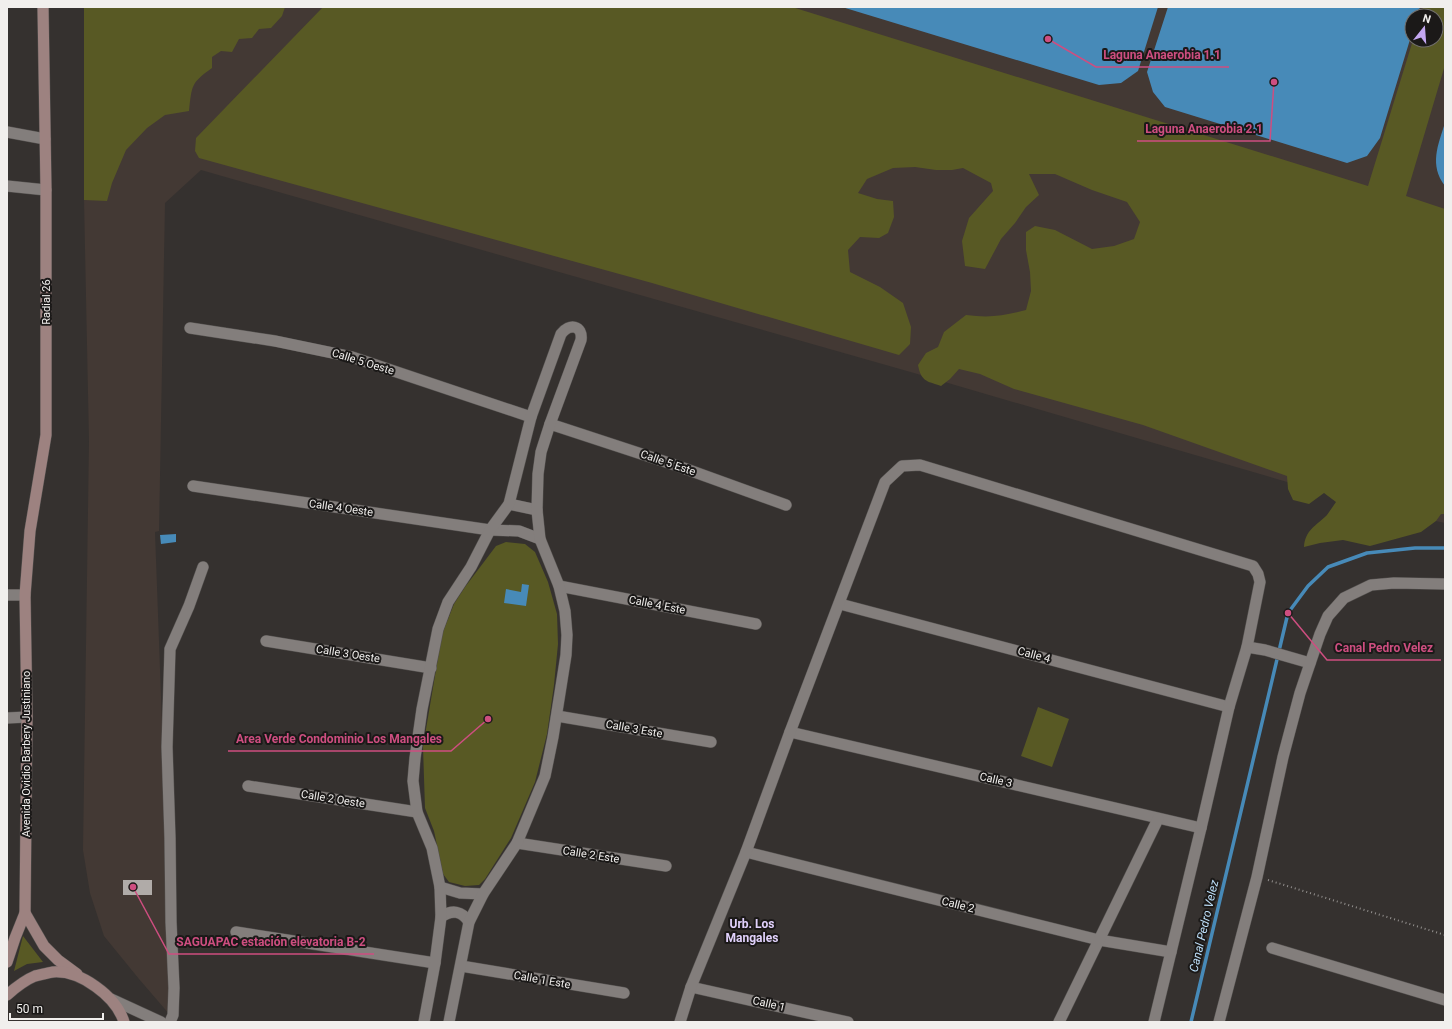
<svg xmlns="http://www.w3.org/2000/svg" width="1452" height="1029" font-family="Roboto,sans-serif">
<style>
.built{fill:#433934;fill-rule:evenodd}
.green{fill:#585924}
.water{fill:#478ab8}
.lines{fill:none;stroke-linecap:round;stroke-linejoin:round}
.stream{stroke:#478ab8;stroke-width:3.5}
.building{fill:#b0aba8}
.minor-casing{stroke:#54514f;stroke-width:12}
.tertiary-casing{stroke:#54514f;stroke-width:12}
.secondary-casing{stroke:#54514f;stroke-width:12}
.path{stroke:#93908e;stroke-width:2;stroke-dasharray:1 3;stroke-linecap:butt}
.minor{stroke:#837e7c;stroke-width:11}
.tertiary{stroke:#837e7c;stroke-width:11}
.secondary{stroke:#9d8280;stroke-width:11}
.labels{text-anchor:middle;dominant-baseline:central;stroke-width:4;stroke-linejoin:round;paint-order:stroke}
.street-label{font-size:11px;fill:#f1efed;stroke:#1b1918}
.neighbourhood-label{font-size:12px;font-weight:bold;fill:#e1d1fc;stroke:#1b1918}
.water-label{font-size:12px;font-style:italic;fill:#bddff9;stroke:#1b1918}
.leader{fill:none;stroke:#ce4e80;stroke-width:1.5}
.callout-dot{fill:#ce4e80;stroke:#1b1918;stroke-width:1.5}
.callout-label{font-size:12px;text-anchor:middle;font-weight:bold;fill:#ce4e80;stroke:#1b1918;stroke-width:4;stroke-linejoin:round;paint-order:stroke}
</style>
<rect width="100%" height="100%" fill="#35312f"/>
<path class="built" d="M84 7H1445V523L1383 510 914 373 201 170 165 203 159 531 155 532 171 970 170 1015 139 979 104 936 90 893 83 850 89 441 84 200ZM1412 16H1436V40H1412Z"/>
<g class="green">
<path d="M84 7H285L282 16 271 28 259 29 252 38 239 39 232 52 221 51 212 57V68C191 83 192 85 189 111L165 115 147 128 126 150 112 183 107 201 84 200Z"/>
<path d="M323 7H792L1368 186 1413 40H1436V16H1421L1423 7H1445V65L1406 196 1445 209V514H1441L1436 521 1421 532 1370 546 1343 540 1320 543 1304 547C1305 530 1316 526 1327 515 1330 511 1333 506 1336 502L1324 493 1309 504 1293 500 1288 489 1287 476 1143 425 1014 389 980 374 959 369 950 379 941 386C926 381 921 381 918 365L926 353 938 347 944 332 966 315C989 318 1004 316 1026 310L1031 291 1030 272 1026 250V232L1035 226 1055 230 1092 249 1114 246 1134 239 1140 222 1127 202 1092 190 1055 174H1029L1039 195 1026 207 1015 223 1001 239 985 269 965 266 962 241 969 218 993 191 991 183 963 168 952 170H936L915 167 893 168 867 179 858 193 877 199 893 201 894 217 888 233 879 238 860 237 848 250 850 272 880 287 903 303 911 327 910 344 899 355 652 283 199 158 195 151 196 138Z"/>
<path d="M506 542 525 544 535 552 548 582 557 614 558 644 554 685 547 734 535 782 511 838 485 879 479 885 465 886 449 882 443 874 434 831 425 808 423 747 442 634 454 604 465 587 496 546Z"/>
<path d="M1038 707 1069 719 1052 767 1021 756Z"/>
<path d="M23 936 43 962 27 964 14 971Z"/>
</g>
<g class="water">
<path d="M842 7H1158L1138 71 1121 83 1099 85Z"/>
<path d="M1168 7H1420L1417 16H1412V33L1380 138 1367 156 1347 163 1165 107 1153 92 1147 72Z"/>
<path d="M1445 123V186C1429 165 1438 145 1445 123Z"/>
<path d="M176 534V542L161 544 160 535Z"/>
<path d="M522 584 529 585 526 606 504 603 506 589 521 592Z"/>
</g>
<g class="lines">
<path class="stream" d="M1191 1022 1288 613 1308 586 1328 567 1367 553 1415 548H1445"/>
</g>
<rect class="building" x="123" y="880" width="29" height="15"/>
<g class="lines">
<defs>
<g id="minor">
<path d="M7 132 45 139"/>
<path d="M7 186 46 190"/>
<path d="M190 328 275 341 352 357 531 417"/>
<path d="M550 424 675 465 786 505"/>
<path d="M193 486 490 530 519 531 540 539"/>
<path d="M509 504 537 510"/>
<path d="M559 586 756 624"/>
<path d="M7 595H25"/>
<path d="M840 604 1229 707"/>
<path d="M266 641 431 668"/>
<path d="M1247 647 1265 650 1310 663"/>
<path d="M557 716 711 742"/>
<path d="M7 718 27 717"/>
<path d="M790 732 1201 828"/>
<path d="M248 786 417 812"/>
<path d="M517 843 666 866"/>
<path d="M746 852 1099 940 1171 952"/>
<path d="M440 887 460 893 483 894"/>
<path d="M441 917C452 909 462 911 469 922"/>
<path d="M236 932 435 963"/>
<path d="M1272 948 1445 1000"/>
<path d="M461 966 624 993"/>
<path d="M691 987 848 1022"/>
<path d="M170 1022 173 1015 174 988 171 922 170 838 167 747 170 649 189 606 203 567"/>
<path d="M424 1022 435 963 441 917 440 887 432 848 417 812 413 781 415 758 422 709 438 629 448 602 471 567 490 530 509 504 531 417 561 334C569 323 583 325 581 340L550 424 541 452 538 474 537 510 540 539 559 586 565 611 567 635 566 655 553 737 545 776 517 843 483 894 469 922 449 1022"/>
<path d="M680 1022 691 987 746 852 790 732 885 482 902 466 920 465 1253 566 1258 574 1260 582 1247 647 1229 707 1201 828 1154 1022"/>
<path d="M1059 1022 1158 819"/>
<path d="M1219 1022 1257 877 1283 757 1300 693 1320 634 1328 616 1344 598 1371 585 1394 583 1445 584"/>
</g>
<path id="tertiary" d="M111 999 161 1022"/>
<g id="secondary">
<path d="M25 913 44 946 58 960 77 974"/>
<path d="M7 962 15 938 25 913 27 717 25 595 30 531 46 435V190L43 7"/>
<path d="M7 995C15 988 25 980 35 976 40 975 47 973 53 972 80 970 116 996 124 1022"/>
</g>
</defs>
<use href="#minor" class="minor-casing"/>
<use href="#tertiary" class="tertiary-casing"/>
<use href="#secondary" class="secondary-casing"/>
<path class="path" d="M1268 880 1445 935"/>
<use href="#minor" class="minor"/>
<use href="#tertiary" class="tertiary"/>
<use href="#secondary" class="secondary"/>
</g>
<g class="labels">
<g class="street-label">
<text transform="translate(46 302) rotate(-90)">Radial 26</text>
<text transform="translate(363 362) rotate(17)">Calle 5 Oeste</text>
<text transform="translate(668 463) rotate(19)">Calle 5 Este</text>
<text transform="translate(341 508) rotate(8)">Calle 4 Oeste</text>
<text transform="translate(657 605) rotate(11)">Calle 4 Este</text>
<text transform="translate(348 654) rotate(9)">Calle 3 Oeste</text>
<text transform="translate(1034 655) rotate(15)">Calle 4</text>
<text transform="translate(634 729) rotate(10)">Calle 3 Este</text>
<text transform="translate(26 754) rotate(-90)">Avenida Ovidio Barbery Justiniano</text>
<text transform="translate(996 780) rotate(13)">Calle 3</text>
<text transform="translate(333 799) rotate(9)">Calle 2 Oeste</text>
<text transform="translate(591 855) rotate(9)">Calle 2 Este</text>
<text transform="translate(958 905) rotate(14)">Calle 2</text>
<text transform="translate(542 980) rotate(10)">Calle 1 Este</text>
<text transform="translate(769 1004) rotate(13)">Calle 1</text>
</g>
<g class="neighbourhood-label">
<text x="752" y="924">Urb. Los<tspan x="752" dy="14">Mangales</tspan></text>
</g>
<g class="water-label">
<text transform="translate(1204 926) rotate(-77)">Canal Pedro Velez</text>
</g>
</g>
<path class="leader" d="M1048 39L1096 67H1229M1274 82L1270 141H1137M1288 613L1327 660H1441M488 719L451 751H228M133 887L169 954H374"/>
<g class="callout-dot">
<circle cx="1048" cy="39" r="4"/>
<circle cx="1274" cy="82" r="4"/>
<circle cx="1288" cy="613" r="4"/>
<circle cx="488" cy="719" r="4"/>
<circle cx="133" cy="887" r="4"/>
</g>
<g class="callout-label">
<text x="1162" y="59">Laguna Anaerobia 1.1</text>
<text x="1204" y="133">Laguna Anaerobia 2.1</text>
<text x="1384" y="652">Canal Pedro Velez</text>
<text x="339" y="743">Area Verde Condominio Los Mangales</text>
<text x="271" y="946">SAGUAPAC estación elevatoria B-2</text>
</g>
<rect width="1452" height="1029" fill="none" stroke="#f1efed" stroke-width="16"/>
<g transform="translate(1424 28) rotate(17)"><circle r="19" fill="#1b1918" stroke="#716f6d"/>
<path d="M0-3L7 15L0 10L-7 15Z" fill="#c4a7f1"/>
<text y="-6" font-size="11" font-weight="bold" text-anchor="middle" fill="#f1efed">N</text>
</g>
<path d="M10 1013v6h93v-6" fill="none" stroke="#f1efed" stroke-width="2"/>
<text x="16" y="1013" font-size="12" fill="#f1efed" stroke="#1b1918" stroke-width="3" paint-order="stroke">50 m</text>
</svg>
